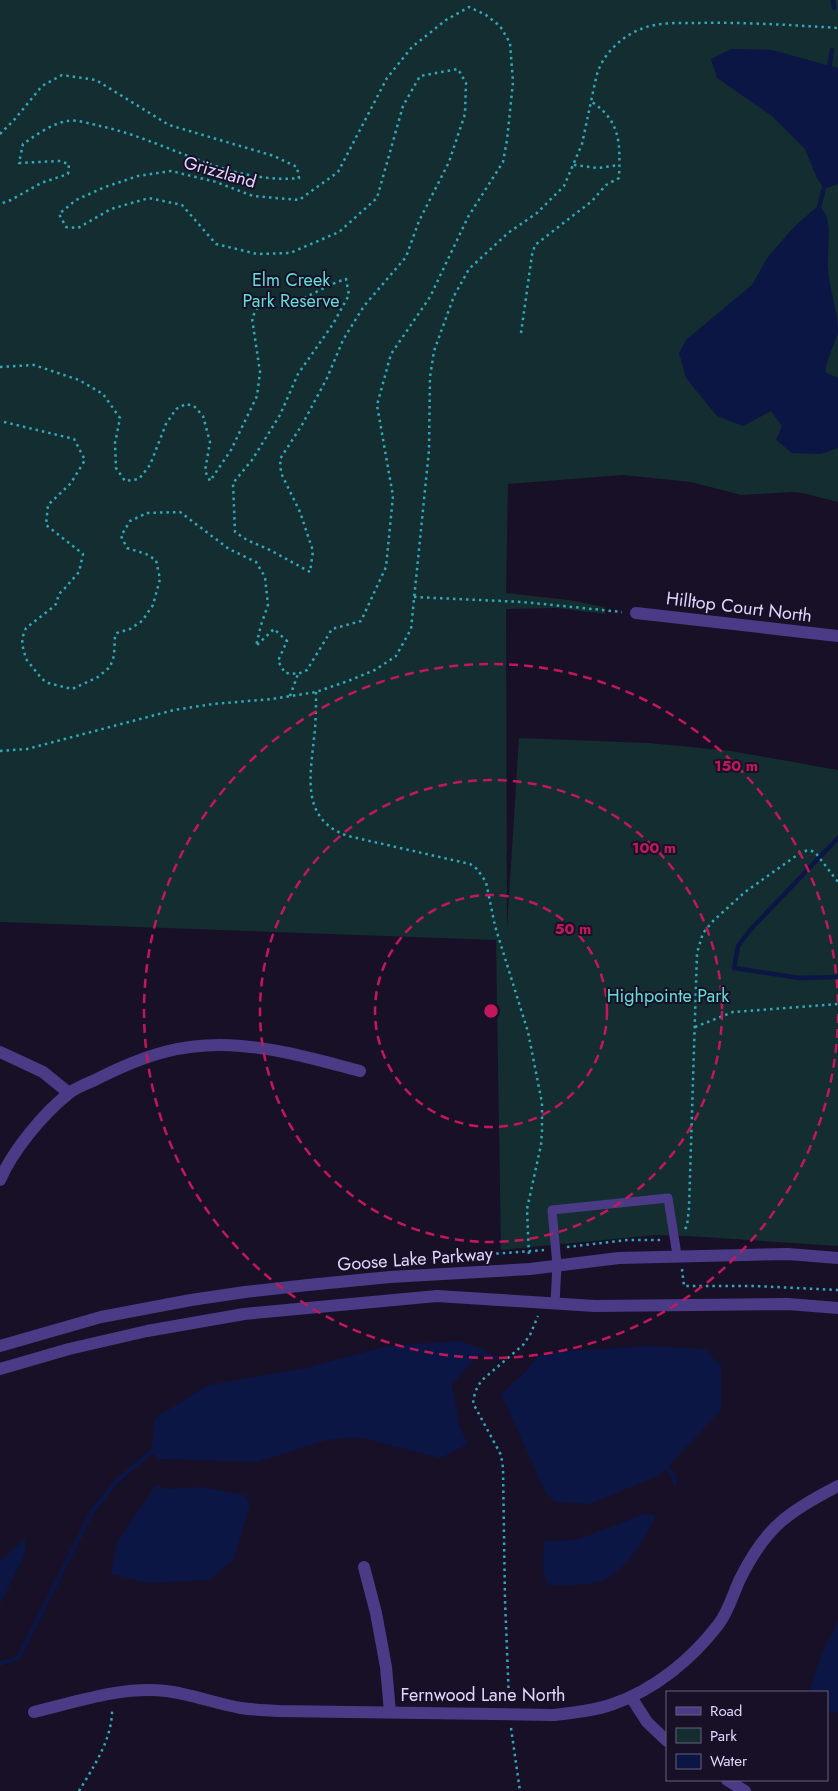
<svg xmlns="http://www.w3.org/2000/svg" width="838" height="1791" font-family="Jost,sans-serif">
<style>
.green{fill:#132d31}
.water{fill:#0b1645}
.lines{fill:none;stroke-linecap:round;stroke-linejoin:round}
.stream{stroke:#0b1645;stroke-width:4.5}
.path{stroke:#30a9b9;stroke-width:2.5;stroke-dasharray:2.5 4;stroke-linecap:butt}
.service{stroke:#4b3b86;stroke-width:9}
.minor{stroke:#4b3b86;stroke-width:12}
.tertiary{stroke:#4b3b86;stroke-width:12}
.ring{fill:none;stroke:#c2185b;stroke-width:2.5;stroke-dasharray:9 6}
.labels{text-anchor:middle;dominant-baseline:central;stroke-width:4;stroke-linejoin:round;paint-order:stroke}
.street-label{font-size:18px;fill:#e2d6ff;stroke:#181027}
.park-label{font-size:18px;fill:#62dfd6;stroke:#181027}
.centre{fill:#c2185b;stroke:#181027;stroke-width:2.5}
.ring-label{font-size:15px;text-anchor:middle;font-weight:bold;fill:#c2185b;stroke:#181027;stroke-width:4;stroke-linejoin:round;paint-order:stroke}
</style>
<rect width="100%" height="100%" fill="#181027"/>
<path class="green" d="M0 0H838V502L803 493 792 492 741 495 691 482 623 475 508 484 506 593 569 600 604 607 605 614 556 608 506 609 507 928 519 738 649 743 731 751 838 770V1246L688 1236 656 1235 501 1250 496 940 0 922Z"/>
<g class="water">
<path d="M731 49 772 50 838 68V184L824 189 817 178 805 149 772 116 717 78 711 59Z"/>
<path d="M819 205C822 209 826 213 827 218 831 235 827 251 828 268 829 289 838 310 838 332 834 346 827 358 825 372L838 378V448L821 454 792 453 776 440 782 426 771 411 743 426 717 416 686 378 679 353 686 340 752 285 767 258 794 227Z"/>
<path d="M459 1341 483 1349 452 1385 460 1428 468 1444 440 1458 358 1437 327 1440 257 1462 159 1459 151 1452 155 1418 208 1385 306 1368 387 1346Z"/>
<path d="M650 1346 705 1349 721 1366V1410L660 1475 590 1504 555 1502 546 1493 501 1394 524 1373 538 1356 566 1351Z"/>
<path d="M156 1485 167 1489 200 1487 245 1495 250 1504 234 1559 209 1580 148 1583 111 1574 117 1542Z"/>
<path d="M645 1513 656 1516C645 1539 629 1565 606 1579 596 1585 562 1586 549 1585L543 1572 544 1541 575 1540 622 1523Z"/>
<path d="M26 1538 25 1553 0 1605V1561Z"/>
<path d="M838 1621V1713L827 1710V1692H810L809 1691 822 1653Z"/>
</g>
<g class="lines">
<g class="stream">
<path d="M833 0 834 8"/>
<path d="M829 69 832 50"/>
<path d="M818 211 825 184"/>
<path d="M838 838 751 929 738 946 734 968 800 978 838 977"/>
<path d="M477 1350 496 1359"/>
<path d="M664 1465 673 1474 675 1483"/>
<path d="M0 1664 19 1657 93 1510 118 1480 151 1452 157 1450"/>
</g>
<g class="path">
<path d="M0 134 15 119 42 86 62 75 96 80 169 125 274 156 297 167 299 178C230 185 166 140 100 126 91 124 76 119 67 121 51 124 36 135 23 144L19 163 59 161 69 164 68 174 41 183 11 200 0 204"/>
<path d="M574 165 598 168 619 165"/>
<path d="M521 333 532 255 535 245 592 201 606 185 619 178C620 146 622 122 592 102"/>
<path d="M0 367 34 365 79 380 103 394 120 418 115 443 116 468 125 481 139 479 150 465 166 424 176 409 186 404 194 406 203 416 210 442 205 471 210 481 231 450 257 396 260 372 252 318 259 305 287 306 337 282 346 279 349 295 333 324 298 374 280 415 252 460 233 483 235 532 247 540 270 550 310 572 313 551 300 512 281 473 280 459 302 425 327 378 343 340 364 306 406 257 419 221 449 162 465 114 466 83 458 69 420 76 403 106 377 198 339 232 290 253 257 254 216 244 182 205 149 198 111 209 78 228 66 227 59 214 76 200 105 187 138 176 171 171 216 182 253 196 299 200 338 172 387 78 412 47 446 20 469 7 486 15 500 26 510 43 513 82 507 140 503 162 468 217 430 297 391 354 377 405 393 496 386 567 361 621 332 629 307 670 298 674 285 673 278 661 287 641 274 629 256 646 261 625 268 605 265 577 256 562 229 549 180 512 147 513 130 521 121 536 127 548 146 554 156 560 160 579 153 605 142 621 130 629 117 633 115 636 114 656 110 667 98 677 72 689 48 683 42 679 26 659 22 644 23 636 26 628 53 607 56 604 59 594 65 588 79 572 83 554 46 525 48 505 71 483 85 460 74 439 0 421"/>
<path d="M414 597 523 602 622 612"/>
<path d="M316 692C316 707 316 723 314 738 310 778 301 820 348 836L470 864 477 869 486 882 495 926 528 1032 542 1103V1131L541 1145 527 1209 529 1257"/>
<path d="M290 696 298 674"/>
<path d="M0 751 27 749 174 710 213 704 272 699 316 692 348 681 375 670 396 656 411 629 429 450 430 377 434 351 454 296 469 269 508 233 537 213 564 186 582 144 596 78C601 56 620 37 641 29 658 22 679 23 697 23 744 22 791 25 838 28"/>
<path d="M695 1027 733 1012 838 1004"/>
<path d="M685 1229 687 1226 689 1208 697 953 703 933 713 921 745 892 800 853 808 850 815 852 838 882"/>
<path d="M567 1247 628 1240H663"/>
<path d="M412 1260 544 1250"/>
<path d="M682 1269 684 1286H755L838 1290"/>
<path d="M509 1701 505 1600 503 1468 501 1455 473 1403 475 1392 481 1381 523 1345 530 1335 538 1316"/>
<path d="M511 1728 520 1791"/>
<path d="M79 1791C94 1766 113 1738 112 1708"/>
</g>
<path class="service" d="M555 1303 557 1265 552 1210 668 1198 677 1255"/>
<g class="minor">
<path d="M636 613 838 636"/>
<path d="M0 1052 43 1072 69 1093"/>
<path d="M0 1180C13 1150 43 1114 68 1094 75 1088 86 1084 95 1080 144 1055 185 1041 241 1046 281 1049 321 1061 360 1071"/>
<path d="M364 1567 376 1613 386 1667 390 1712"/>
<path d="M631 1697 647 1722 667 1741"/>
<path d="M34 1712C76 1702 122 1686 166 1691 192 1694 216 1704 241 1708 254 1710 266 1710 279 1711L553 1715C572 1713 594 1711 613 1704 654 1690 691 1660 718 1625 729 1611 733 1593 741 1577 766 1527 789 1511 838 1486"/>
<path d="M727 1780 745 1791"/>
</g>
<g class="tertiary">
<path d="M0 1346 101 1317 191 1300 245 1292 308 1285 390 1277 530 1269 619 1258 788 1254 838 1258"/>
<path d="M0 1369 69 1349 147 1331 244 1314 437 1296 595 1306 788 1304 838 1308"/>
</g>
</g>
<g class="ring">
<circle cx="491" cy="1011" r="116"/>
<circle cx="491" cy="1011" r="231"/>
<path d="M838 1014A347 347 0 1 1 838 1008"/>
</g>
<g class="labels">
<g class="street-label">
<text transform="translate(220 172) rotate(16)">Grizzland</text>
<text transform="translate(739 607) rotate(7)">Hilltop Court North</text>
<text transform="translate(415 1259) rotate(-4)">Goose Lake Parkway</text>
<text x="483" y="1695">Fernwood Lane North</text>
</g>
<g class="park-label">
<text x="291" y="280">Elm Creek<tspan x="291" dy="21">Park Reserve</tspan></text>
<text x="668" y="996">Highpointe Park</text>
</g>
</g>
<circle cx="491" cy="1011" r="8" class="centre"/>
<g class="ring-label">
<text x="736" y="771">150 m</text>
<text x="654" y="853">100 m</text>
<text x="573" y="934">50 m</text>
</g>
<rect x="666" y="1691" width="162" height="90" fill="#181027" stroke="#695f7d"/>
<rect x="676" y="1707" width="25" height="8" fill="#4b3b86" stroke="#695f7d"/>
<text x="710" y="1716" font-size="15" fill="#e2d6ff">Road</text>
<rect x="676" y="1728" width="25" height="15" fill="#132d31" stroke="#695f7d"/>
<text x="710" y="1741" font-size="15" fill="#e2d6ff">Park</text>
<rect x="676" y="1754" width="25" height="15" fill="#0b1645" stroke="#695f7d"/>
<text x="710" y="1766" font-size="15" fill="#e2d6ff">Water</text>
</svg>
